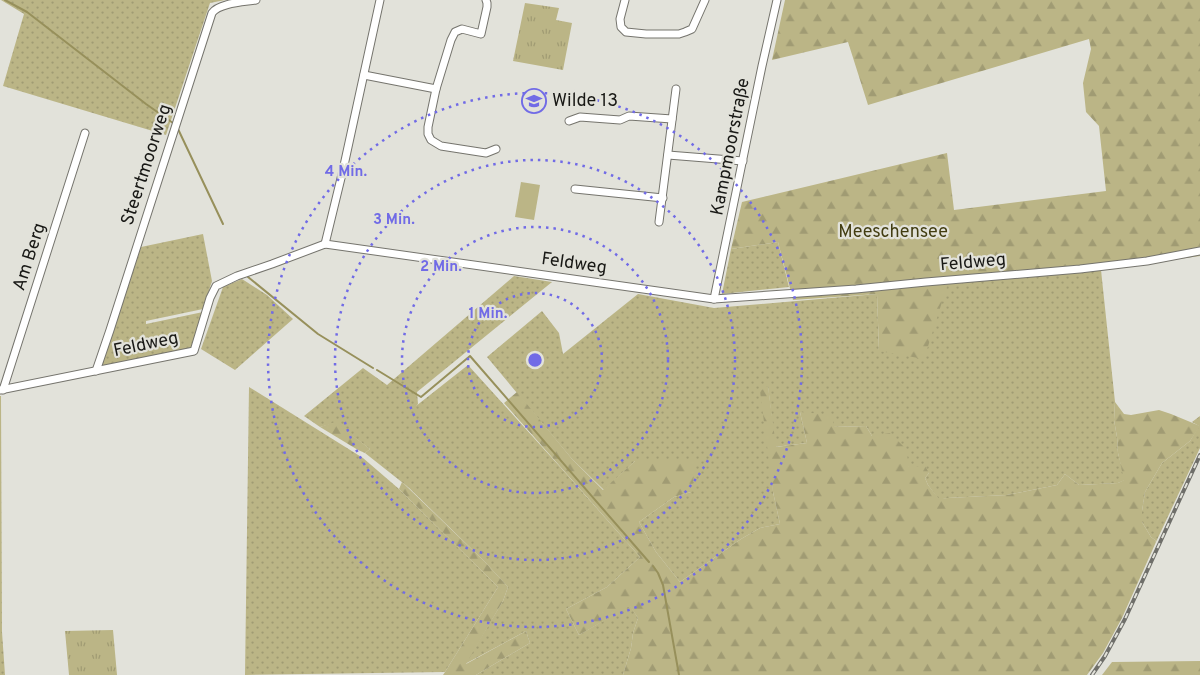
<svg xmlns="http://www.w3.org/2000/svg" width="1200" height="675" font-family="Overpass,sans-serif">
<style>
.grass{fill:url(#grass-dots)}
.forest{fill:url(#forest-firs)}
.park{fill:url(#park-tufts)}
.pitch{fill:#bbb586}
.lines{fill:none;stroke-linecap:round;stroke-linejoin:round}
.stream{stroke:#97905b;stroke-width:2}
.minor-casing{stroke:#75746d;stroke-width:9}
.minor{stroke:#fff;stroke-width:7}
.rail-casing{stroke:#6f6f6a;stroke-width:4}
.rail{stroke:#e2e2da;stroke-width:2;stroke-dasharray:5.5;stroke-linecap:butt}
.ring{fill:none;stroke:#716be6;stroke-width:2.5;stroke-dasharray:2.5 5}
.labels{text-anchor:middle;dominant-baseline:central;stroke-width:4.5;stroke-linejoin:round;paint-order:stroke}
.poi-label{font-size:18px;fill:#181815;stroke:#e2e2da;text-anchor:start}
.street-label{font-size:18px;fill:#181815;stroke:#e2e2da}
.park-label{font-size:18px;fill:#423d11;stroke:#e2e2da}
.centre{fill:#716be6;stroke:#e2e2da;stroke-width:2.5}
.ring-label{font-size:15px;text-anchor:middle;font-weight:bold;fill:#716be6;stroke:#e2e2da;stroke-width:4.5;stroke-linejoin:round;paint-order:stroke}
</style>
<defs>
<pattern id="grass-dots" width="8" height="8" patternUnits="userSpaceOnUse" patternTransform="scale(1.25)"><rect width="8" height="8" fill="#bbb586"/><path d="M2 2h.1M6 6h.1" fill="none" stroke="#a09b73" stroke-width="1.8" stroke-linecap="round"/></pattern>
<pattern id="forest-firs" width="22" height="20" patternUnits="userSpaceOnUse" patternTransform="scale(1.25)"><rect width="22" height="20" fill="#bbb586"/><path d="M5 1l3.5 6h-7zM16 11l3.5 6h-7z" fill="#a09b73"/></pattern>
<pattern id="park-tufts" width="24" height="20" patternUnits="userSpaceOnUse" patternTransform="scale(1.25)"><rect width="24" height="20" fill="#bbb586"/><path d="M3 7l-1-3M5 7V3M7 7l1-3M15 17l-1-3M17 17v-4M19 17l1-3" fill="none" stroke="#a09b73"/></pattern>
</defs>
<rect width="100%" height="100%" fill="#e2e2da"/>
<g class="grass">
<path d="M1 0H225L210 3 166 135 3 86 24 14Z"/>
<path d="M203 234 212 281 203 309 146 321V324L203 312 192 348 100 367 141 247Z"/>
<path d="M778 242 789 287 722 294 731 249Z"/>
<path d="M1101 270 1115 402 1114 420 1117 437 1118 453 1125 480 1118 483 1079 485 1065 474 1057 485 1007 495 947 498 939 500 928 485 925 478 929 473 909 467 872 436 866 426 833 427 800 412 807 443 775 447 768 386 773 492 780 524 760 528 741 539 680 582 656 552 639 522 674 497 691 492 635 461 604 490 572 459 487 357 542 311 559 333 563 354 638 294 714 308 877 294 879 351 948 283Z"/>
<path d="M514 276 552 282 417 392 418 404 416 406 468 365 562 469 640 557 607 587 566 609 579 635 630 605 638 618 633 633 631 648 623 675H476L530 643 526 631 465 664 503 601 508 587 485 562 408 487 365 453 370 449 335 423 320 427 304 416 363 368 387 385Z"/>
<path d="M242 279 267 295 293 319 235 370 201 349 223 287Z"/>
<path d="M249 387 363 458 399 489 498 587 445 672 245 675Z"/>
<path d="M0 396H1L2 632 5 675H0Z"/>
<path d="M1200 416V448L1156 542 1155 540 1151 537 1142 522V511L1145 492 1162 463 1190 441 1199 426 1192 422Z"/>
</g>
<g class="forest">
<path d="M785 0H1200V256L1101 270 948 283 924 359 879 351 877 294 793 300 778 242 731 249 742 202 947 153 954 210 1106 191 1099 126 1086 112 1083 83 1091 49 1089 39 868 105 848 42 772 60Z"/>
<path d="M768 386 776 447 807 443 800 412 832 415 834 427 866 426 872 436 890 433 906 449 909 467 925 466 929 473 925 478 928 485 939 499 947 498 1007 495 1057 485 1065 474 1079 485 1118 483 1124 480 1118 453 1117 437 1114 420 1115 402 1124 414 1131 415 1159 410 1171 414 1200 426 1190 441 1162 463 1145 492 1142 511V522L1151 537 1155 540 1156 542 1122 618 1103 653 1087 675H623L631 648 633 633 638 618 630 606 579 635 566 609 607 587 640 557 504 403 517 392 572 459 603 490 635 461 697 459 691 492 674 497 639 522 656 552 680 582 741 539 760 528 780 524 773 492 760 391Z"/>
<path d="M335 422 370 449 365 453 358 450 320 427Z"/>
<path d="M402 482 485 562 508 587 503 601 466 664 526 631 530 643 476 675H435H443L445 672 498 587 399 489Z"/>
<path d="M1200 661V675H1102L1112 662Z"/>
</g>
<g class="park">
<path d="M525 3 559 8 556 20 572 23 563 70 513 61Z"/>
<path d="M113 630 117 675H69L65 631Z"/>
</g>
<path class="pitch" d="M521 182 540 185 534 220 515 217Z"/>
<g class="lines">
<g class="stream">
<path d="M5 0 27 12 146 104 173 123"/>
<path d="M178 129 223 224"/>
<path d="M248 277 318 334 373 368"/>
<path d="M377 370 421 397 470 356 649 562"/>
<path d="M653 566 658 573 663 585 679 675"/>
</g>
<defs>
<g id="minor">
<path d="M486 0 487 3V7L481 34 462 29 455 32 451 40 436 89 428 127V134L431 140 441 146 486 153 496 149"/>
<path d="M625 0 620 19 621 27 626 32 646 34H679L685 32 692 29 705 0"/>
<path d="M364 75 436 89"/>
<path d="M569 121 580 117 620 120 629 116 672 119"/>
<path d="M668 155 743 161"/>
<path d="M575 189 663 198"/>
<path d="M659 222 676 89"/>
<path d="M325 244 343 170 380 0"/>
<path d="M714 299 762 66 777 0"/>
<path d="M96 371 110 330 212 13C219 3 244 2 256 0"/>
<path d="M0 390 194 351 210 298 216 286 237 276 272 264 325 244 714 299 856 289 926 282 1080 269 1147 261 1200 251"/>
<path d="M3 390 85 133"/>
</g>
</defs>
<use href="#minor" class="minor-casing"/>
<use href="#minor" class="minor"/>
<defs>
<path id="rail" d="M1092 675 1105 656 1125 619 1200 455"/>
</defs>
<use href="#rail" class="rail-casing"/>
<use href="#rail" class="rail"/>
</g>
<g class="ring">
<circle cx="535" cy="360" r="67"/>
<circle cx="535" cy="360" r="133"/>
<circle cx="535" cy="360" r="200"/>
<circle cx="535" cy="360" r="267"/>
</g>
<defs>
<symbol id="school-ring" viewBox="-11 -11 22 22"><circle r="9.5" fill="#e2e2da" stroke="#716be6" stroke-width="1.5"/><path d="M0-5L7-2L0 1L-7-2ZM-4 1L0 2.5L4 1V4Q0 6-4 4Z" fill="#716be6"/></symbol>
</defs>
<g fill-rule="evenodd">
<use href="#school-ring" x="520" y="87" width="28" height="28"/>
</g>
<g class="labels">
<g class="poi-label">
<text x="552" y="101">Wilde 13</text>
</g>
<g class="street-label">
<text transform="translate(731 147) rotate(-79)">Kampmoorstraße</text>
<text transform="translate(147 165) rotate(-72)">Steertmoorweg</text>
<text transform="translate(30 257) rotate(-72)">Am Berg</text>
<text transform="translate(973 263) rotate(-5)">Feldweg</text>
<text transform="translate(574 264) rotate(8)">Feldweg</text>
<text transform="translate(146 345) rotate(-12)">Feldweg</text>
</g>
<g class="park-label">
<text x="893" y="232">Meeschensee</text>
</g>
</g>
<circle cx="535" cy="360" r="8" class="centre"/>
<g class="ring-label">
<text x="346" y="176">4 Min.</text>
<text x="394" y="224">3 Min.</text>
<text x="441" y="271">2 Min.</text>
<text x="488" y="318">1 Min.</text>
</g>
</svg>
